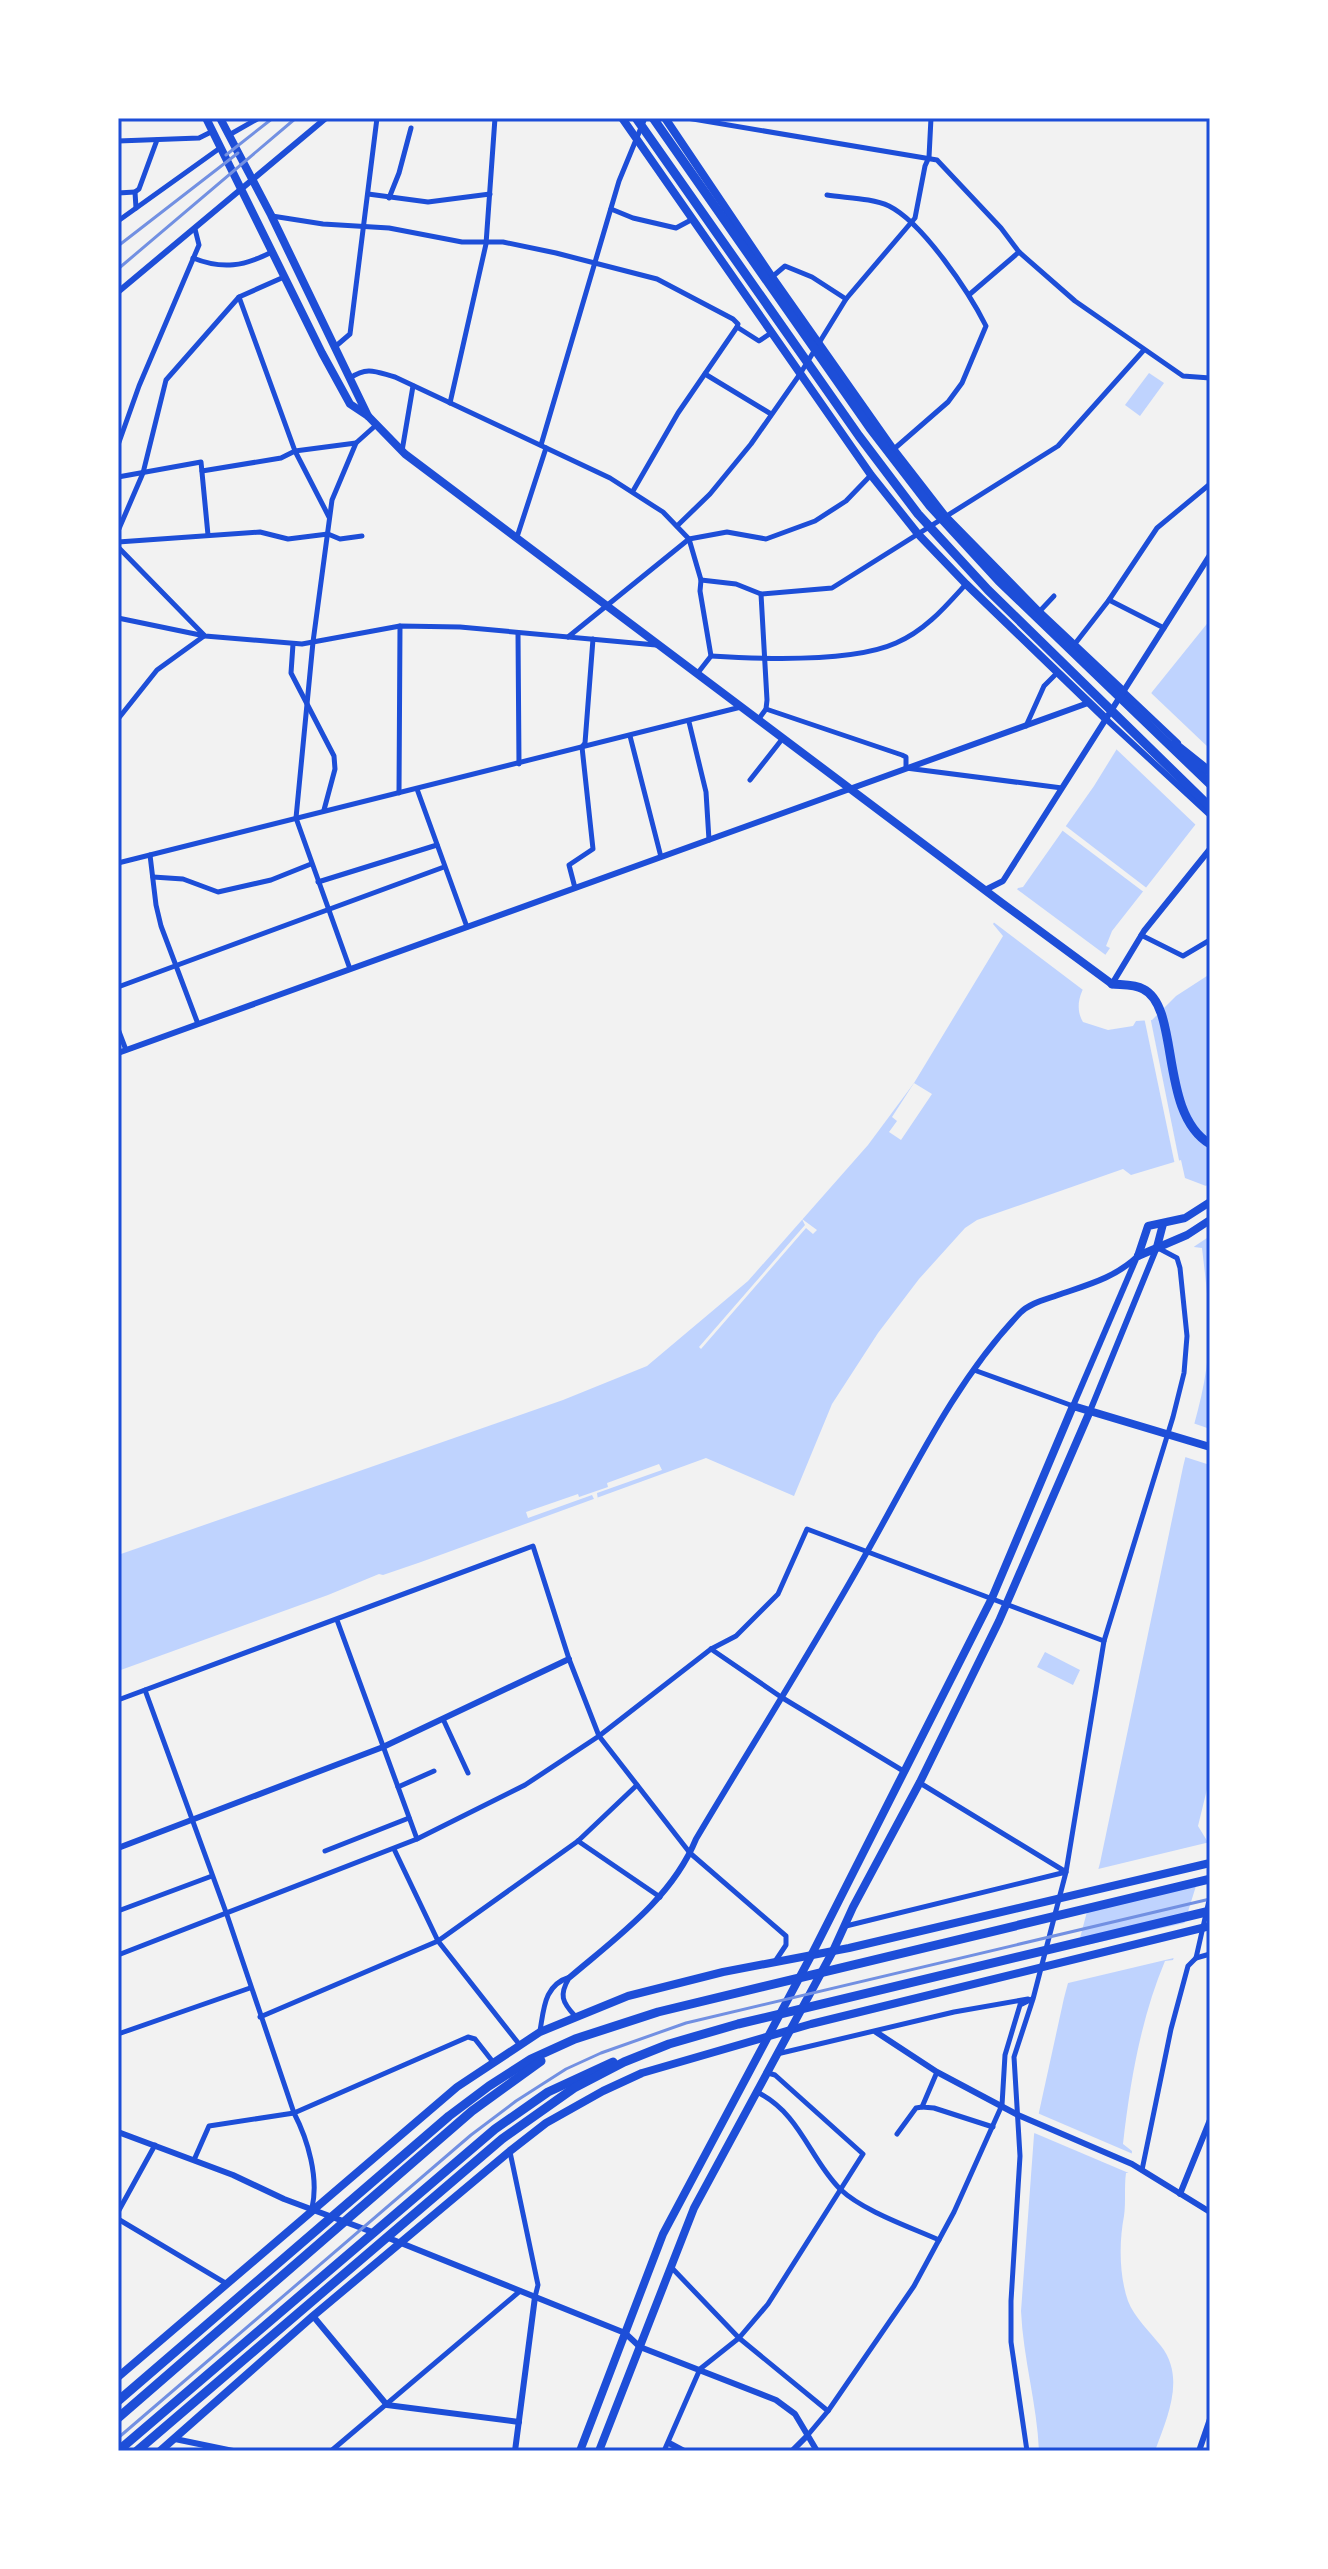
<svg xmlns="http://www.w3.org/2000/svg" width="1328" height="2569" font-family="'Source Sans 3',sans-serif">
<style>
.water{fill:#bfd3fe}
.pier{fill:#f2f2f2}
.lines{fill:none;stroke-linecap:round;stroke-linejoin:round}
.minor{stroke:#1d4ed8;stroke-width:5}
.tertiary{stroke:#1d4ed8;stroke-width:6}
.primary{stroke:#1d4ed8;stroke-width:8}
.trunk{stroke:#1d4ed8;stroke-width:8}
.motorway{stroke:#1d4ed8;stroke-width:9}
.rail{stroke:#7290e2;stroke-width:3}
.neatline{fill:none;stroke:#1d4ed8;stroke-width:3}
</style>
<rect width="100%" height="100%" fill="#f2f2f2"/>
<g class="water">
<path d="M1149 373 1164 383 1140 416 1125 405Z"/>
<path d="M1210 620V806L1112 931 1106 946 1110 948C1096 970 1068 997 1083 1022L1108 1030 1133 1026 1136 1021 1152 1020 1176 996 1210 974V1777L1198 1826 1209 1844 1173 1960 1165 1961C1141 2018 1130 2082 1123 2144L1132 2151 1130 2173H1126C1124 2187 1126 2202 1124 2216 1119 2242 1119 2275 1128 2301 1134 2317 1150 2332 1161 2346 1186 2378 1167 2418 1155 2451H1039C1037 2404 1023 2358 1021 2311L1034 2135 1064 1998 1100 1863 1183 1467C1192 1429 1205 1393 1208 1353 1211 1318 1206 1283 1202 1248L1194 1247 1206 1186 1185 1178 1181 1160 1131 1175 1123 1169 977 1220 965 1228 919 1279 878 1333 832 1404 794 1496 706 1458 421 1562 383 1575 379 1574 328 1595 118 1671V1555L563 1400 647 1366 748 1281 868 1145 914 1083 1003 936 993 924 1018 888 1023 887 1094 786 1152 692Z"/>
<path d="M1045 1652 1080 1670 1073 1685 1037 1667Z"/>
</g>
<g class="pier">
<path d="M1149 691 1210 749V813L1199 828 1114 747Z"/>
<path d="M1063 824 1148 889 1145 893 1059 828Z"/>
<path d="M1014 887 1107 956H1110L1087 993 992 921Z"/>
<path d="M1150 1016 1180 1165H1175L1144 1017Z"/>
<path d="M914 1083 932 1094 901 1140 889 1132 897 1121 892 1117Z"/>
<path d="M1210 1184V1236L1192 1248 1203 1187Z"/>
<path d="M802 1219 817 1230 813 1234 806 1228 701 1349 699 1347 805 1225Z"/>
<path d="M1190 1422 1210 1429V1465L1182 1456Z"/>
<path d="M659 1464 662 1470 597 1493 598 1500 595 1501 592 1495 528 1518 526 1512 578 1494 579 1497 608 1487 607 1483Z"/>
<path d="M1210 1842V1854L1203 1877 1084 1907 1094 1870Z"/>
<path d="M1189 1922 1178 1957 1064 1984 1073 1948Z"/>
<path d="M1035 2112 1133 2154 1131 2174 1032 2132Z"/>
</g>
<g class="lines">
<g class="minor">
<path d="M687 118 937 160 1001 228 1019 252 1075 301 1183 376 1210 378"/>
<path d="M229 135 259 118"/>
<path d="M118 141 199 138 213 131"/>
<path d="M118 193 135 192"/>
<path d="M368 194 428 202 490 194"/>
<path d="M827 195C846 198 872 198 889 206 923 223 969 292 986 326L962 383 948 402 894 449"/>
<path d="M389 198 399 173 411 128"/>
<path d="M136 208 135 192 139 189 157 140"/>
<path d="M611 209 633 218 676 228 691 220"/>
<path d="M272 216 323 224 389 228 462 242H503L556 253 657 279 733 319 738 324 737 327 678 413 633 491"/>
<path d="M118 221 220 148"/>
<path d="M193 258C223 270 244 266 272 252"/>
<path d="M772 277 785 266 812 277 846 299"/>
<path d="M970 294 1019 252"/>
<path d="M239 297 295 451 329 517"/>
<path d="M737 327 759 341 771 333"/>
<path d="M336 346 350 334 377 118"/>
<path d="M705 374 771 414"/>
<path d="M350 378C368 366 376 372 395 377L610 478 663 512 689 539 701 580 700 591 711 656 697 674"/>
<path d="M450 403 486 244 495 118"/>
<path d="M118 445 139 386 199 245 195 229"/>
<path d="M541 445 619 181 645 118"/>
<path d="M402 451 413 386"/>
<path d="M202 471 281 458 295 451 356 443"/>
<path d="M118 477 201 462 208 535"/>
<path d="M677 526 710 494 751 444 800 374 846 299 915 218 925 166 929 157 931 118"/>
<path d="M118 531 143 473 166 380 239 297 284 277"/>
<path d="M517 537 546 448"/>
<path d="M118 542 260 532 288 539 328 534 340 539 362 536"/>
<path d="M118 547 204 635"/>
<path d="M701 580 736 584 761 594 832 588 1058 446 1143 351"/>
<path d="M1109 600 1164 628"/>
<path d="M1039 612 1054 596"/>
<path d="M118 618 205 636 302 644 400 626 460 627 656 645"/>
<path d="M518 633 519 764"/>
<path d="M568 637 689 539 727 532 766 539 815 521 846 501 871 475"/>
<path d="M293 644 291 673 334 756 335 769 324 810"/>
<path d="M1074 645 1109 600 1157 528 1210 484"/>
<path d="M711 656C760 659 852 663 896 643 925 631 946 606 966 584"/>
<path d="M766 709 902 755 906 757V768L1062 788"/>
<path d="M118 719 157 670 204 636"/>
<path d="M758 720 766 709 767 700 761 594"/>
<path d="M689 722 706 792 709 840"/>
<path d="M1026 726 1044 686 1057 673"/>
<path d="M630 736 661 857"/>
<path d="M750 780 783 738"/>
<path d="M417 789 467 927"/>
<path d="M399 793 400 626"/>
<path d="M150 855 156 905 161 926 198 1024"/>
<path d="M118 863 741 707"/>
<path d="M153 877 183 879 218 892 271 880 311 864"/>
<path d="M318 882 437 845"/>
<path d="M575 888 569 865 593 849 582 747 585 743 593 639"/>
<path d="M1141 935 1183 956 1210 940"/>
<path d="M350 969 296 818 313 642 332 500 356 443 375 426"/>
<path d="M118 987 444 867"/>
<path d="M118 1029 126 1050"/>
<path d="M974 1370 1073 1406"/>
<path d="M337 1620 417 1839"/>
<path d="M711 1649 781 1697 905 1772"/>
<path d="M145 1690 227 1915 294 2113C308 2140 319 2178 312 2208"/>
<path d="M118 1700 533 1546 569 1659 599 1736 690 1853 786 1936V1945L776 1960"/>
<path d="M443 1719 468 1773"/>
<path d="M920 1783 1066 1872 1104 1641 1173 1417 1184 1373 1187 1336 1180 1268 1177 1258 1158 1248"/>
<path d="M398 1787 434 1771"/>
<path d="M578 1841 660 1897"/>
<path d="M394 1849 438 1941 519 2044"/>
<path d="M325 1851 409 1818"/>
<path d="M118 1911 212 1876"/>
<path d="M846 1926 1066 1872 1033 1999 1014 2057 1020 2156 1011 2301V2342L1027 2451"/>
<path d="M118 1955 417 1839 525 1785 599 1736 711 1649 736 1636 778 1594 807 1529 1104 1641"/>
<path d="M1196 1958 1210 1954"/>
<path d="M569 1978C559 1995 562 2002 575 2016"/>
<path d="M260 2017 438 1941 578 1841 637 1785"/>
<path d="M540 2031C544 2008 544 1985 570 1977"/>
<path d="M118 2034 250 1988"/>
<path d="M777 2054 954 2012 1028 1999"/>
<path d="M937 2072 922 2107 934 2108 993 2127"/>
<path d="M757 2092C801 2114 809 2158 840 2189 863 2211 910 2227 939 2240"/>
<path d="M897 2134 916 2108 922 2107"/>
<path d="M510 2152 538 2285 535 2297"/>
<path d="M194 2160 209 2126 294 2113 468 2037 475 2039 493 2062"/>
<path d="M1142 2170 1171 2029 1188 1966 1196 1958 1210 1896"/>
<path d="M118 2212 155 2145"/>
<path d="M118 2219 227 2284"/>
<path d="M671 2267 739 2338 828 2411"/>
<path d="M807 2436 828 2411 914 2286 954 2212 1002 2105 1005 2055 1020 2005 1032 1999"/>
<path d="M331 2451 520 2291"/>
<path d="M664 2451 700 2369 739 2338 768 2304 863 2154 775 2075 768 2073"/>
</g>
<g class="tertiary">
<path d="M118 292 326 118"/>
<path d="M1123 691 1178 743"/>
<path d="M1106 719 1210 815"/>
<path d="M985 890 1003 881 1210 555"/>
<path d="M1112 984 1144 931 1210 849"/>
<path d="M118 1053 1088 703"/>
<path d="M1073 1406 1136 1259"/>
<path d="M1090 1411 1157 1247"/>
<path d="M118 1848 383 1747 569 1659"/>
<path d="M570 1977C617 1937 672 1898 696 1839 753 1743 813 1649 867 1552 913 1471 954 1382 1020 1313 1030 1303 1044 1300 1058 1295 1087 1285 1115 1278 1138 1256"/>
<path d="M876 2032 937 2072 1018 2115 1132 2164 1210 2212"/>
<path d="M118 2132 233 2175 284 2199 375 2233"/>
<path d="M1180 2194 1210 2120"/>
<path d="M386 2237 625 2333 640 2347 776 2400 795 2414 817 2451"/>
<path d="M313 2316 387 2405 519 2422"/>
<path d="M175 2439 233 2451"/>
<path d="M669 2443 684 2451"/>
<path d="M515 2451 535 2297"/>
<path d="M792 2451 807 2436"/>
<path d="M1199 2451 1210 2419"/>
</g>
<g class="primary">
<path d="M206 118 322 353 350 404 368 416 405 454 1002 903 1112 984"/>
<path d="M220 118 271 215 368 416"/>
<path d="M622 118 871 475 918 534 966 584 1106 719"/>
<path d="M665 118 772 277 893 449 945 516 1039 612 1123 691"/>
<path d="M1157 1247 1163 1224"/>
<path d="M1138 1256 1148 1226 1185 1218 1210 1202"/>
<path d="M1138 1256 1187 1235 1210 1220"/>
<path d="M118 2377 457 2087 540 2032 628 1996 723 1972 849 1948 1210 1863"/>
<path d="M160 2451 313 2316 510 2151 546 2123 603 2091 642 2073 811 2024 1210 1926"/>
</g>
<g class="trunk">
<path d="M580 2451 663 2234 812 1954 992 1598 1073 1406 1210 1447"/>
<path d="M599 2451 694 2208 833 1951 853 1907 920 1782 999 1621 1090 1411"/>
</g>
<g class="motorway">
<path d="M636 118 859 436 918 514 988 590 1210 807"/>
<path d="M653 118 870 428 930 506 999 581 1210 784"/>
<path d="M1175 744 1210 772"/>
<path d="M1112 984C1122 985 1135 984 1143 989 1181 1007 1158 1113 1210 1144"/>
<path d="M118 2401 449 2116 489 2086 531 2059 575 2039 658 2012 1210 1879"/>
<path d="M118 2418 472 2111 541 2061"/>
<path d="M118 2451 495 2129 548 2092 613 2062"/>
<path d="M137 2451 502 2139 574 2088 624 2062 669 2044 738 2024 1210 1911"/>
</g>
<g class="rail">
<path d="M226 155 273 118"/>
<path d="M118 246 238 153"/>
<path d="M118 269 296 118"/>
<path d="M118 2438 471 2135 516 2101 566 2069 601 2053 686 2023 1210 1899"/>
</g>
</g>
<rect width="1328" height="2569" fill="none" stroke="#ffffff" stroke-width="240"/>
<rect x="120" y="120" width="1088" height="2329" class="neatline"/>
</svg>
